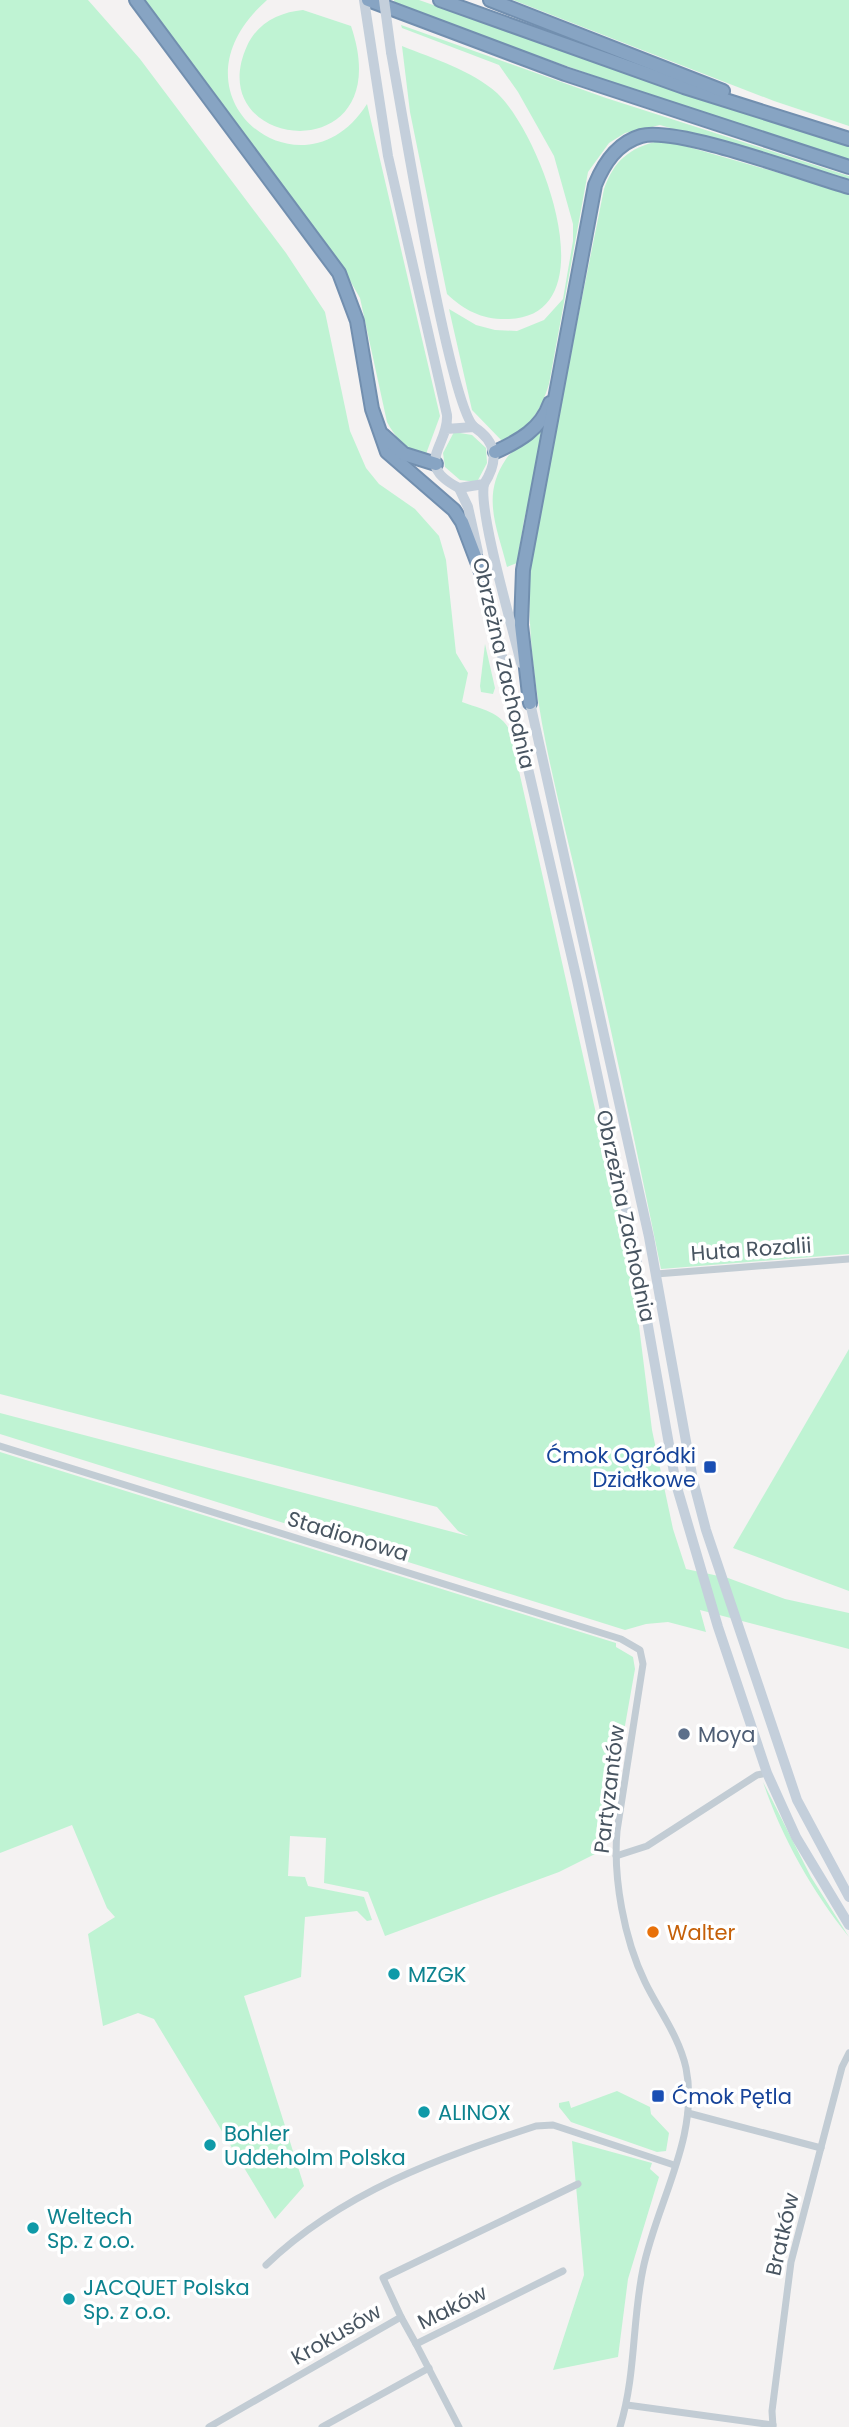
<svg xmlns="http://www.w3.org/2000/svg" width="849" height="2427" font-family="Poppins,sans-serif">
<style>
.green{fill:#bff3d3}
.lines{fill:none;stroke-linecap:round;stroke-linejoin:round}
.highway-casing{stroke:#728faf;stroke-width:16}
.street{stroke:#c2ccd4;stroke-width:7}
.secondary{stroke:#c4cfdb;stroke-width:10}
.highway{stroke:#87a4c3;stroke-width:12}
.secondary-bridge{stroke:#c4cfdb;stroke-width:10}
.transit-dot{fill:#1a4fb4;stroke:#fff;stroke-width:2.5}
.service-dot{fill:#5c6f8a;stroke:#fff;stroke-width:2.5}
.food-dot{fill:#e8710a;stroke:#fff;stroke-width:2.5}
.culture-dot{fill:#0f9aa8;stroke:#fff;stroke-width:2.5}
.labels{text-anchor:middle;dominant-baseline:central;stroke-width:7;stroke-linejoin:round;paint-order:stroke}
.street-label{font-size:21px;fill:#485561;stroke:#fff}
.transit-label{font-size:21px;fill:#164399;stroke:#fff;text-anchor:end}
.service-label{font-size:21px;fill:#4e5e75;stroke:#fff;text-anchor:start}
.food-label{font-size:21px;fill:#c56008;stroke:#fff;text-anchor:start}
.culture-label{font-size:21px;fill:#0d838f;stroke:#fff;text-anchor:start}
</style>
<rect width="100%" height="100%" fill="#f4f2f2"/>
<g class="green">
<path d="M0 0H88L140 59 286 253 325 312 350 431 366 468 379 484 415 509 439 536 446 560 456 653 468 673 462 702C481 709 501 712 510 731L617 1207 635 1294 652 1430 673 1529 686 1569 728 1578 785 1599 849 1613V1649L700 1610 706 1632 668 1622 646 1624 625 1630 0 1434V1413L468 1536 458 1531 437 1507 0 1394Z"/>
<path d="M143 0H267C159 95 302 207 367 104L440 416 426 454C407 452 396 438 387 422L360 298 344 270Z"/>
<path d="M394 0H419L713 103 849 146V160L696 112 395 5Z"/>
<path d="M513 0H849V126L774 101Z"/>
<path d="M303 10 351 26C401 173 199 152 247 46 257 23 280 12 303 10Z"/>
<path d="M401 25 606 98 849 176V181L660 125 625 133 609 143 588 172 549 384C540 413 529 427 504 443L472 410 449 309 476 325 495 330 517 331 544 320 563 299 573 241V224L554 156 518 92 499 65 402 28Z"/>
<path d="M402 46C434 59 471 70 497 93 541 134 610 315 509 319 483 320 465 311 447 294L410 112Z"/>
<path d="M658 141 671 142 849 193V1254L661 1269C636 1146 610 1023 582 901 556 786 519 665 532 546L604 189C614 161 629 148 658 141Z"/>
<path d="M549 418 524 520 517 563 507 567C497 527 481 496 506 459 514 447 538 432 549 418Z"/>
<path d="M454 432 472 435 486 448 487 463 477 482 460 480 445 467 443 453Z"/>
<path d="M485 644 495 688 493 694 481 692 480 686Z"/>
<path d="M849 1349V1591L733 1548Z"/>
<path d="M0 1452 616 1643V1647L633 1657 635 1669 603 1850 559 1872 385 1936 368 1892 324 1883 326 1838 290 1836 288 1876 305 1877 308 1886 364 1897 372 1920 367 1921 357 1911 305 1917 301 1977 244 1996 304 2186 275 2219 154 2019 138 2013 103 2026 88 1934 115 1917 107 1908 72 1825 0 1853Z"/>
<path d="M763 1782 811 1877 849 1937C812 1891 782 1838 763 1782Z"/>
<path d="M617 2091 650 2107 651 2114 669 2133 666 2151 657 2152 571 2122 559 2107V2103L569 2101 571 2108Z"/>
<path d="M572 2141 652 2163 650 2169 659 2177 628 2279 618 2357 553 2370 584 2275Z"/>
</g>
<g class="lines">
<defs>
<g id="highway">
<path d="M136 0 339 273 357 321 372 409 387 452 454 510 462 522 484 580"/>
<path d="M368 0 565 74 849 167"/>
<path d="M440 0 684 87 849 139"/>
<path d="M490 0 723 91"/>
<path d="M383 435 404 454 436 464"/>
<path d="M495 452C519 441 541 429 550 403"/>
<path d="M530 703 521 625 523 570 595 185C604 163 617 143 641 136 677 126 806 175 849 187"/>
</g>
</defs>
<use href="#highway" class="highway-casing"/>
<g class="street">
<path d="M656 1274 849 1259"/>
<path d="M0 1446 621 1639 640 1650 643 1664 617 1831C613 1878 624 1939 645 1982 659 2011 679 2036 686 2068 700 2136 656 2204 643 2269 632 2321 636 2375 620 2427"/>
<path d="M616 1856 647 1846 757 1775 767 1773"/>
<path d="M688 2113 821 2148"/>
<path d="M266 2265C342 2192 439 2158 536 2126L553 2125 674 2165"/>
<path d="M401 2317 416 2344"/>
<path d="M627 2405 773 2425"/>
<path d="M209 2427 401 2317 383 2278 578 2184"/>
<path d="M322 2427 429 2368"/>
<path d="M459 2427 416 2344 563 2271"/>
<path d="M773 2427 772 2411 791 2262 842 2067 849 2053"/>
</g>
<g class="secondary">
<path d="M364 0 388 156 447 415C449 446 412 464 459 488L484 484C499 461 497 442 474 427L446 429"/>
<path d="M391 52C401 106 449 404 474 427"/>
<path d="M484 484C478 511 513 629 521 663"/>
<path d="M459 488 468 507 478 552"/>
<path d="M483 574 577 980 633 1241 676 1484 718 1627 767 1773 796 1837 849 1925"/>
<path d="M529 698 649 1237 693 1480 706 1530 797 1800 849 1897"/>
</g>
<use href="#highway" class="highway"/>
<path class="secondary-bridge" d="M384 0 391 52"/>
</g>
<g class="transit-dot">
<rect x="703" y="1460" width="14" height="14" rx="3.5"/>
<rect x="651" y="2089" width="14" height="14" rx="3.5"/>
</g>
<circle class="service-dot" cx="684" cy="1734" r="7"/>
<circle class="food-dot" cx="653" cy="1932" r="7"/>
<g class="culture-dot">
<circle cx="394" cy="1974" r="7"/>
<circle cx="424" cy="2112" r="7"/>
<circle cx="210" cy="2145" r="7"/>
<circle cx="33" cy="2228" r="7"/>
<circle cx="69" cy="2299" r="7"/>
</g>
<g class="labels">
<g class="street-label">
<text transform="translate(504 663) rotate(77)">Obrzeżna Zachodnia</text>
<text transform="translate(626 1216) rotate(78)">Obrzeżna Zachodnia</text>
<text transform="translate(751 1249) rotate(-4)">Huta Rozalii</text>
<text transform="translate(348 1536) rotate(17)">Stadionowa</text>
<text transform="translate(609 1789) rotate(-83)">Partyzantów</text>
<text transform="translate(782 2234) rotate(-77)">Bratków</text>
<text transform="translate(452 2307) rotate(-26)">Maków</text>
<text transform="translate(336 2334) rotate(-30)">Krokusów</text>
</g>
<g class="transit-label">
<text x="696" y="1455">Ćmok Ogródki<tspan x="696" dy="24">Działkowe</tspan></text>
<text x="672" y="2096" text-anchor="start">Ćmok Pętla</text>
</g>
<g class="service-label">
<text x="698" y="1734">Moya</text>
</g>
<g class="food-label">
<text x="667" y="1932">Walter</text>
</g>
<g class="culture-label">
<text x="408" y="1974">MZGK</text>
<text x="438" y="2112">ALINOX</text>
<text x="224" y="2133">Bohler<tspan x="224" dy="24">Uddeholm Polska</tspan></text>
<text x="47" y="2216">Weltech<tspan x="47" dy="24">Sp. z o.o.</tspan></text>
<text x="83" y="2287">JACQUET Polska<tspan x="83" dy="24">Sp. z o.o.</tspan></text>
</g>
</g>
</svg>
